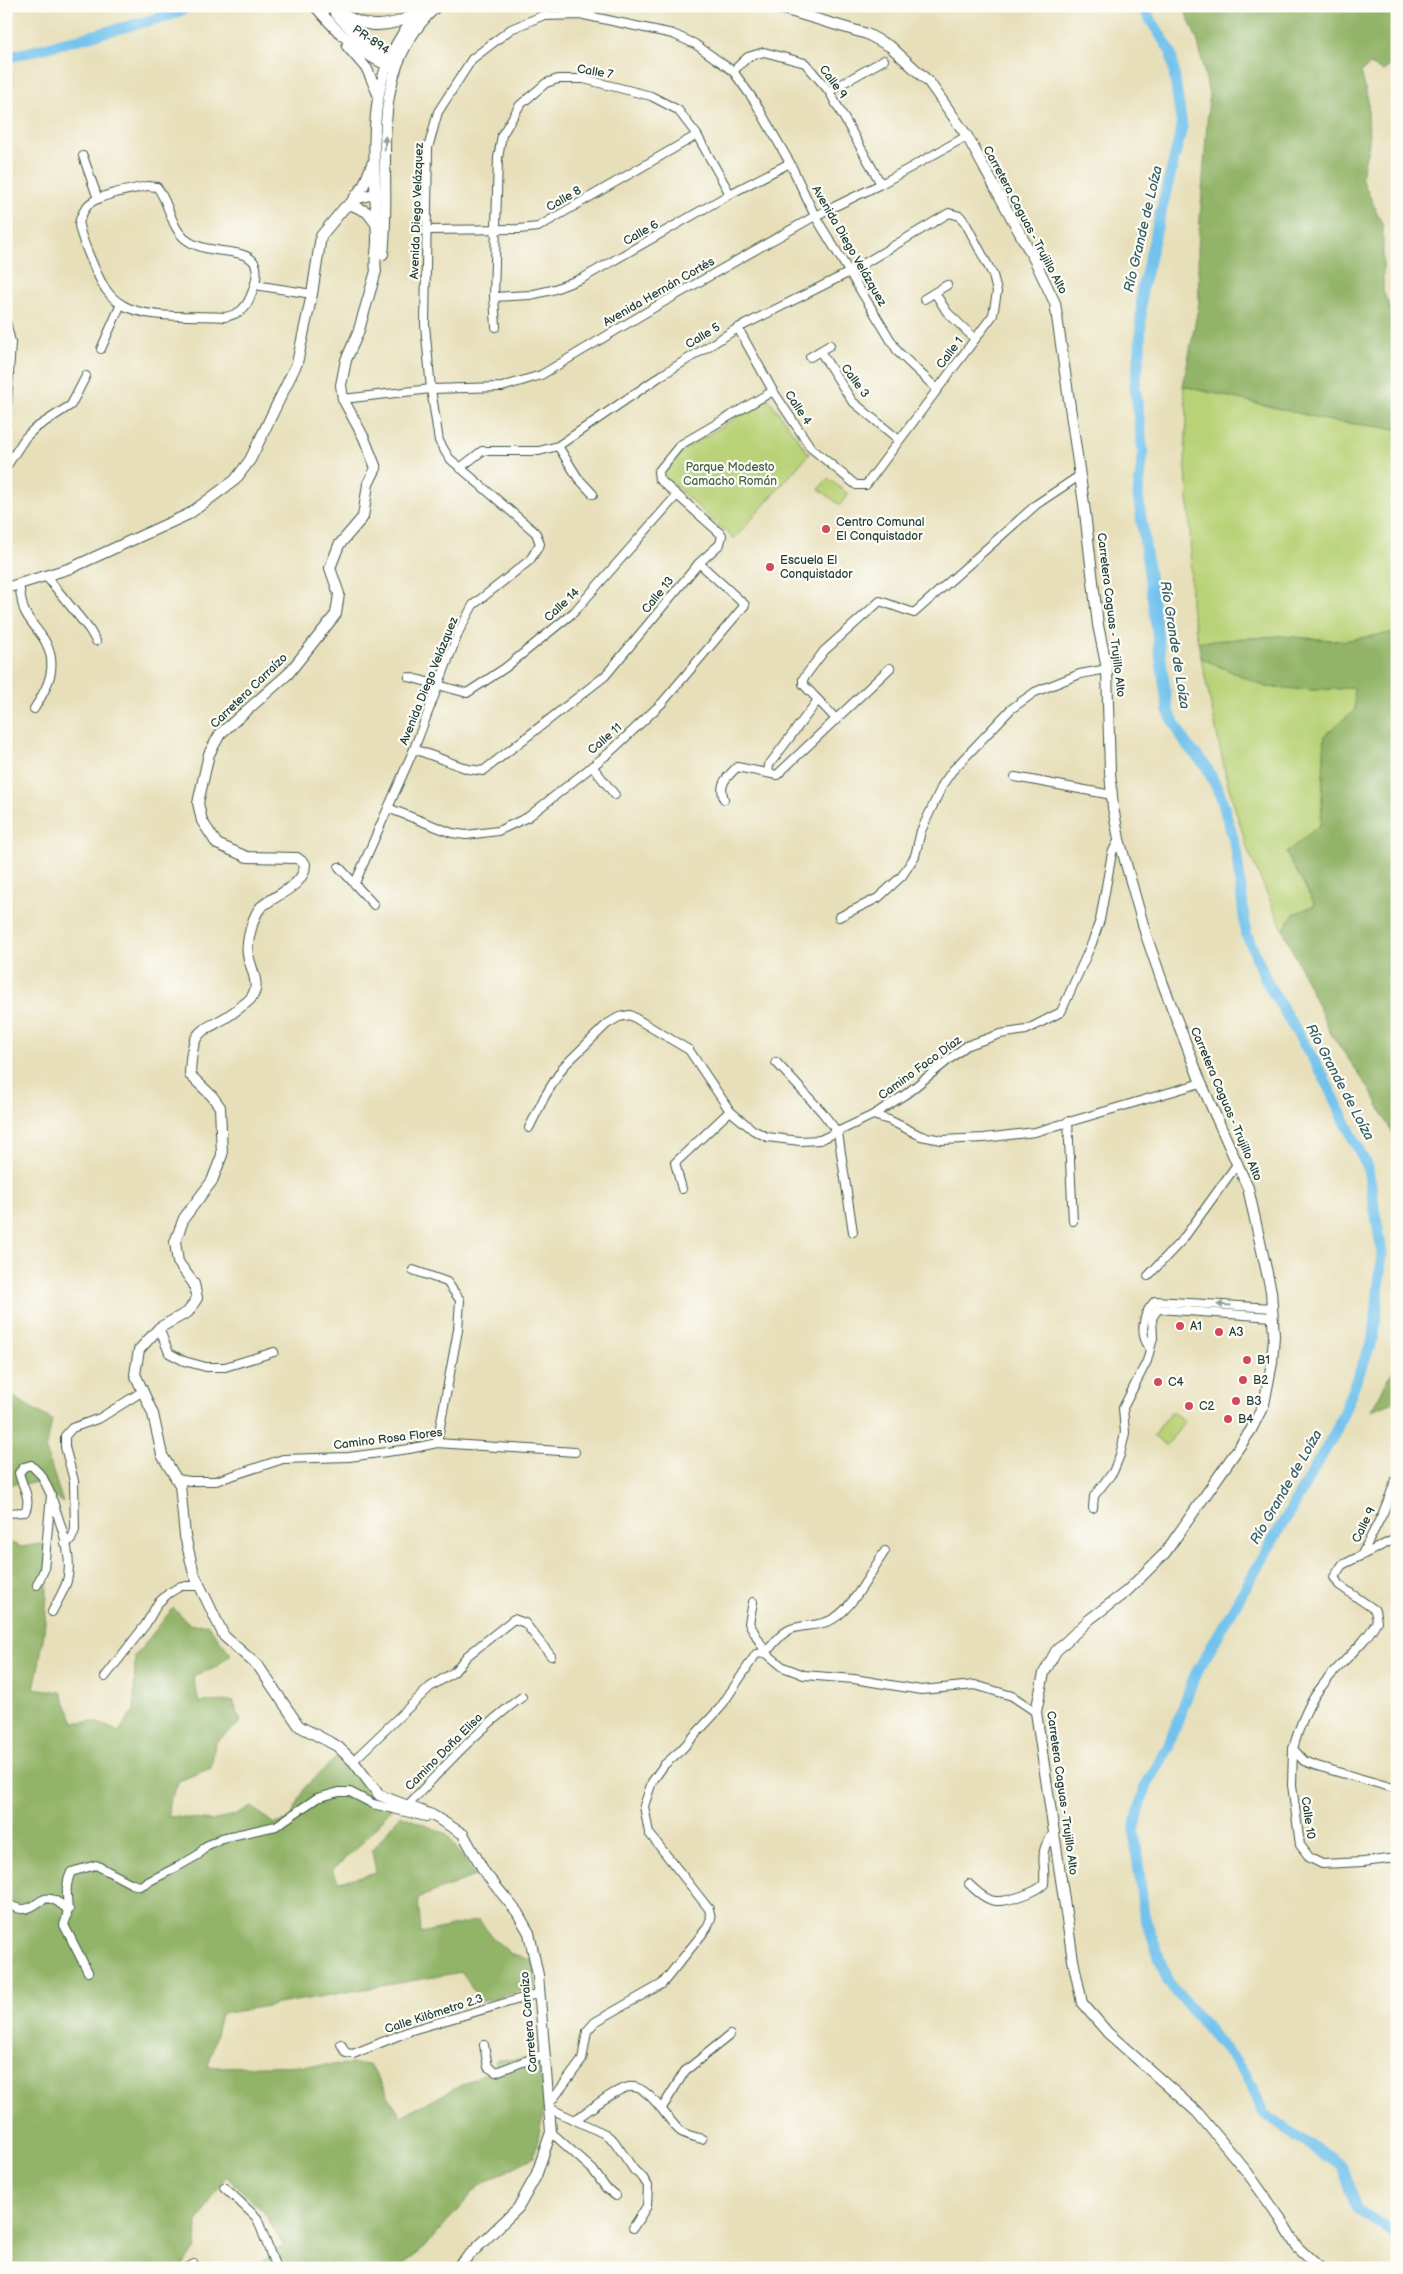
<svg xmlns="http://www.w3.org/2000/svg" width="1403" height="2274" font-family="'Balsamiq Sans',sans-serif">
<style>
.green{fill:#b9d277;stroke:#6c8856}
.forest{fill:#92b468;stroke:#58784e}
.lines{fill:none;stroke-linecap:round;stroke-linejoin:round}
.river{stroke:#72c2ed;stroke-width:11}
.minor-casing{stroke:#3d5548;stroke-width:10}
.tertiary-casing{stroke:#3d5548;stroke-width:12}
.minor{stroke:#fff;stroke-width:8}
.tertiary{stroke:#fff;stroke-width:10}
.oneway{fill:#8f9e9a}
.poi-dot{fill:#d1495b;stroke:#fdfcf7;stroke-width:2}
.labels{text-anchor:middle;dominant-baseline:central;stroke-width:4.5;stroke-linejoin:round;paint-order:stroke}
.street-label{font-size:12px;fill:#1f3d34;stroke:#fdfcf7}
.park-label{font-size:12px;fill:#466245;stroke:#fdfcf7}
.poi-label{font-size:12px;fill:#1f3d34;stroke:#fdfcf7;text-anchor:start}
.water-label{font-size:14px;font-style:italic;fill:#345e62;stroke:#fdfcf7}
</style>
<rect width="100%" height="100%" fill="#fdfcf7"/>
<filter id="ink" filterUnits="userSpaceOnUse"><feTurbulence type="fractalNoise" baseFrequency=".02" numOctaves="2"/><feDisplacementMap in="SourceGraphic" scale="10" xChannelSelector="R" yChannelSelector="G"/><feConvolveMatrix kernelMatrix="1 2 1 2 8 2 1 2 1" color-interpolation-filters="sRGB"/></filter>
<filter id="wash" filterUnits="userSpaceOnUse"><feTurbulence type="fractalNoise" baseFrequency=".0096" numOctaves="4" result="noise"/><feDisplacementMap in="SourceGraphic" scale="20" xChannelSelector="R" yChannelSelector="G"/><feGaussianBlur stdDeviation="1.12" result="paint"/><feColorMatrix in="noise" values="0 0 0 0 0 0 0 0 0 0 0 0 0 0 0 0 0 1.4 0 .05"/><feComposite in="paint" operator="in"/></filter>
<g filter="url(#wash)">
<rect width="100%" height="100%" fill="#e7dfb9"/>
<g class="green">
<path d="M1183 386 1331 421 1397 429V632L1343 641 1280 636 1198 642 1191 607 1190 524 1185 457 1187 412Z"/>
<path d="M768 398 809 454 734 539 663 475 682 451Z"/>
<path d="M828 478 848 494 840 505 819 489Z"/>
<path d="M1201 658 1266 687 1312 690 1354 688 1355 710 1325 735 1321 824 1286 853 1315 905 1294 914 1283 930 1247 848 1227 781Z"/>
<path d="M1172 1411 1185 1422 1166 1446 1153 1436Z"/>
</g>
<g class="forest">
<path d="M1183 6H1397V61L1383 71 1370 65 1361 72 1368 100 1369 144 1361 177 1383 226V291L1397 326V429L1331 421 1183 386 1199 303 1198 247 1209 95 1198 42Z"/>
<path d="M1397 632V1143L1374 1096 1331 1034 1283 930 1294 914 1315 905 1286 853 1321 824 1325 735 1355 710 1354 688 1312 690 1266 687 1201 658 1198 642 1280 636 1343 641Z"/>
<path d="M1397 1363V1401L1371 1411Z"/>
<path d="M6 1393 52 1420 46 1450 63 1503 35 1483 9 1484 6 1493Z"/>
<path d="M6 1541 22 1547 40 1544 47 1547C49 1595 45 1642 34 1688L61 1692 74 1722H96L119 1732 134 1710 135 1656 173 1608 191 1625 207 1624 231 1654 215 1668 193 1676 199 1702 233 1701 241 1722 215 1743 211 1768 179 1781 169 1803 168 1816 212 1821 237 1814 251 1806 274 1824 290 1820 305 1787 340 1754 371 1796 392 1808 359 1846 332 1870 339 1882 376 1872 372 1851 400 1815 447 1834 475 1876 418 1898 421 1933 479 1920 493 1938 512 1955 532 1960 537 1987 480 2002 462 1972 221 2014 208 2067 369 2064 401 2116 491 2070 496 2060 522 2059 538 2063 545 2105 534 2157 480 2185 421 2251 398 2268H253L284 2246 263 2211 226 2176 197 2222 196 2248 180 2268H6Z"/>
</g>
<g class="lines">
<g class="river">
<path d="M1142 6 1171 52 1182 127 1142 289 1140 351 1135 386 1143 453 1138 495 1168 711 1186 744 1206 766 1220 794 1236 848 1246 933 1268 984 1323 1076 1368 1169 1382 1252 1374 1336 1336 1431 1195 1675 1168 1747 1145 1787 1134 1831 1144 1914 1168 1982 1245 2073 1265 2115 1343 2167 1357 2209 1397 2236"/>
<path d="M6 58 171 15 189 6"/>
</g>
</g>
</g>
<g filter="url(#ink)">
<g class="lines">
<defs>
<g id="minor">
<path d="M733 71 748 57 764 52 805 63 829 91 881 184"/>
<path d="M829 91 884 60"/>
<path d="M83 156 98 199"/>
<path d="M147 186 157 187C169 202 170 225 184 238 214 264 279 233 249 300 243 311 238 314 225 317 197 315 145 320 121 304 116 301 110 295 107 291 100 283 79 234 79 224 80 217 86 205 92 202 105 193 131 190 147 186Z"/>
<path d="M428 230 519 229 538 227 697 135"/>
<path d="M255 285 312 294"/>
<path d="M935 293 947 312 975 339"/>
<path d="M494 297 530 295 552 290 583 278 730 194 790 163"/>
<path d="M924 299 947 285"/>
<path d="M6 322 11 342 6 423"/>
<path d="M496 327 494 297 498 158 502 135 520 105 546 83 558 79H584L651 96 678 110 697 135 730 194"/>
<path d="M101 349 121 304"/>
<path d="M820 351 852 401 899 440"/>
<path d="M810 357 830 345"/>
<path d="M343 399 431 389 502 387 541 375 655 307 815 216 881 184 967 136"/>
<path d="M558 446 578 478 593 494"/>
<path d="M6 467 25 438 34 429 71 405 86 376"/>
<path d="M460 468 482 451H539L558 446 662 375 738 328 848 273 949 213 960 216 966 224 993 275 997 292 993 315 866 485H856L811 448 773 391 738 328"/>
<path d="M46 576 89 629 96 641"/>
<path d="M19 585C21 593 21 604 25 612 30 622 39 631 45 641 59 666 48 687 34 709"/>
<path d="M409 677 467 693 505 668 574 612 677 495"/>
<path d="M837 720 803 684V679L824 651 880 601 914 613 1037 504 1079 476"/>
<path d="M414 749 468 769 483 771 605 676 699 563 720 544 722 535 659 479 658 472 680 445 773 391"/>
<path d="M592 766 615 795"/>
<path d="M768 773 769 765 818 700"/>
<path d="M1015 777 1112 795"/>
<path d="M724 799C718 784 727 777 737 767L777 775 890 668"/>
<path d="M388 808 452 833 466 835 498 831 528 817 609 753 662 703 745 605 699 563"/>
<path d="M339 867 374 905"/>
<path d="M355 883 414 749 459 631 473 605 530 560 540 544 536 533 449 458 439 441 431 389 425 325 428 148 438 112 472 59 511 29 542 16 584 15 673 34 695 44 733 71 755 102 790 163 815 216 898 352 937 389"/>
<path d="M839 917 878 898 902 876 915 856 921 831 943 784 952 771 1011 709 1035 692 1080 674 1107 669"/>
<path d="M776 1062 822 1112 838 1133 853 1232"/>
<path d="M873 1115 906 1094 966 1046 1000 1034 1026 1030 1061 1012 1092 943 1100 920 1112 853 1119 839"/>
<path d="M1068 1121 1073 1221"/>
<path d="M529 1128 545 1096 563 1067 607 1024 619 1017 630 1015 689 1050 730 1111 753 1130 767 1137 800 1141 820 1140 873 1115 889 1120 921 1136 942 1140 984 1138 1035 1132 1201 1083"/>
<path d="M682 1189 675 1163 730 1111"/>
<path d="M413 1270 447 1282 460 1300 458 1330 437 1443"/>
<path d="M1148 1276 1183 1239 1238 1163"/>
<path d="M159 1328 169 1353 184 1361 206 1367H225L274 1352"/>
<path d="M1149 1347C1139 1333 1143 1313 1155 1301L1273 1308"/>
<path d="M177 1479 190 1481H216L283 1459 349 1457 409 1449 437 1443 575 1452"/>
<path d="M1093 1508 1094 1496 1113 1472 1120 1455 1125 1433 1123 1408 1147 1361 1153 1338 1152 1318 1158 1309 1273 1317"/>
<path d="M6 1513 25 1512C32 1499 22 1486 19 1473L24 1467 31 1465 42 1476 51 1495 44 1570 37 1585"/>
<path d="M1397 1538 1342 1565 1334 1577 1339 1585 1375 1610 1377 1621C1363 1647 1339 1663 1322 1686 1307 1704 1299 1727 1293 1749L1304 1761 1317 1766 1397 1789"/>
<path d="M65 1544 71 1540 75 1530 74 1481 65 1447V1436L72 1428 100 1418 143 1391"/>
<path d="M1362 1554 1383 1513 1397 1477"/>
<path d="M753 1602 749 1623 766 1653 783 1667 804 1675 854 1679 921 1690 975 1685 1012 1696 1036 1712"/>
<path d="M52 1612C57 1602 64 1591 67 1581 74 1555 60 1525 53 1501"/>
<path d="M766 1653C772 1645 781 1633 791 1629 804 1624 820 1627 833 1619 854 1607 871 1571 885 1551"/>
<path d="M105 1677 146 1624 158 1603 169 1593 181 1586H200"/>
<path d="M1293 1749 1292 1785 1300 1845 1310 1858 1322 1864 1363 1862 1397 1858"/>
<path d="M353 1761 430 1687 454 1672 467 1656 514 1619 525 1623 551 1656"/>
<path d="M407 1806C444 1767 479 1728 522 1697"/>
<path d="M969 1884C976 1891 987 1901 996 1901 1008 1902 1037 1892 1044 1884 1046 1861 1037 1852 1054 1833"/>
<path d="M6 1903C34 1920 36 1895 51 1899 57 1900 64 1907 69 1910"/>
<path d="M88 1972 64 1925C73 1904 61 1893 71 1872L96 1865 132 1884 140 1886 177 1867 198 1855 206 1846 222 1838 276 1826 317 1798 339 1792H350L373 1804 426 1817"/>
<path d="M341 2044 346 2053 353 2054 412 2030 540 1993"/>
<path d="M484 2045 488 2067 496 2072 544 2054"/>
<path d="M550 2103 582 2060 587 2031 595 2022 662 1984 707 1928 711 1918 709 1909 649 1833 644 1806 652 1782 664 1765 681 1750 720 1708 756 1654 766 1653"/>
<path d="M662 2108 685 2071 730 2035"/>
<path d="M551 2109 605 2134 614 2141 634 2170 643 2178 648 2186 647 2206 633 2228"/>
<path d="M576 2119C589 2111 614 2089 629 2087 648 2083 668 2121 680 2131 686 2135 696 2137 702 2139"/>
<path d="M551 2132 593 2170 606 2188 616 2196"/>
<path d="M224 2187 257 2218 276 2268"/>
<path d="M187 2268 194 2264"/>
</g>
<g id="tertiary">
<path d="M315 6C337 32 360 55 392 67"/>
<path d="M426 6C365 64 374 137 376 214 376 223 377 232 377 241 377 251 374 260 376 271L358 333 346 360 341 385 343 399 364 438 376 468 368 484 363 517 339 545 330 568 339 594 336 614 288 674 220 734 209 754 198 803 202 821 217 844 247 857 297 858 305 864C305 886 276 894 261 907 253 915 246 943 248 954 250 969 262 984 251 998 248 1002 243 1005 239 1008 204 1037 192 1018 190 1075L212 1096 220 1107 222 1155 212 1181 184 1218 175 1242 178 1262 194 1284 197 1298 188 1312 159 1328 139 1350 135 1374 153 1414 162 1455 180 1485 185 1536 194 1574 224 1636 259 1667 299 1726 337 1746 353 1761 379 1795 432 1815 463 1834 485 1873 517 1912 529 1933 538 1975 551 2132 536 2176 518 2208 456 2268"/>
<path d="M773 6 867 34 891 47 929 82 967 136 1035 261 1055 303 1084 504 1098 625 1107 669 1110 772 1113 808 1119 839 1146 935 1163 984 1201 1083 1248 1188 1271 1291 1274 1336 1272 1363 1264 1404 1251 1430 1165 1553 1127 1591 1090 1619 1056 1651 1044 1673 1036 1712 1073 1960 1082 2003 1108 2033 1197 2112 1247 2172 1280 2218 1297 2247 1320 2268"/>
<path d="M331 7C361 27 382 32 415 14"/>
<path d="M335 13 364 43 393 60"/>
<path d="M347 46 367 69 378 94"/>
<path d="M352 201 364 185 372 164"/>
<path d="M350 204 367 212 376 224"/>
<path d="M383 254C393 167 363 73 437 6"/>
<path d="M6 588 71 568 189 514 235 480 250 460 297 363 312 294 321 236 344 208 359 198 384 191"/>
</g>
</defs>
<use href="#minor" class="minor-casing"/>
<use href="#tertiary" class="tertiary-casing"/>
<use href="#minor" class="minor"/>
<use href="#tertiary" class="tertiary"/>
</g>
<defs><path id="oneway-solid" d="M-6-.8H1V-3.2L6.5 0L1 3.2V.8H-6Z" transform="scale(1.25)"/></defs>
<g class="oneway">
<use href="#oneway-solid" transform="translate(385 143) rotate(-88)"/>
<use href="#oneway-solid" transform="translate(1224 1305) rotate(-177)"/>
</g>
</g>
<g class="poi-dot">
<circle cx="826" cy="529" r="5"/>
<circle cx="770" cy="567" r="5"/>
<circle cx="1180" cy="1326" r="5"/>
<circle cx="1219" cy="1332" r="5"/>
<circle cx="1247" cy="1360" r="5"/>
<circle cx="1243" cy="1380" r="5"/>
<circle cx="1158" cy="1382" r="5"/>
<circle cx="1236" cy="1401" r="5"/>
<circle cx="1189" cy="1406" r="5"/>
<circle cx="1228" cy="1419" r="5"/>
</g>
<g class="labels">
<g class="street-label">
<text transform="translate(371 40) rotate(34)">PR-894</text>
<text transform="translate(595 72) rotate(10)">Calle 7</text>
<text transform="translate(833 82) rotate(54)">Calle 9</text>
<text transform="translate(564 199) rotate(-30)">Calle 8</text>
<text transform="translate(417 211) rotate(-88)">Avenida Diego Velázquez</text>
<text transform="translate(1025 220) rotate(62)">Carretera Caguas - Trujillo Alto</text>
<text transform="translate(641 233) rotate(-30)">Calle 6</text>
<text transform="translate(849 246) rotate(60)">Avenida Diego Velázquez</text>
<text transform="translate(659 292) rotate(-30)">Avenida Hernán Cortés</text>
<text transform="translate(703 336) rotate(-31)">Calle 5</text>
<text transform="translate(950 353) rotate(-53)">Calle 1</text>
<text transform="translate(855 381) rotate(53)">Calle 3</text>
<text transform="translate(798 408) rotate(56)">Calle 4</text>
<text transform="translate(658 595) rotate(-51)">Calle 13</text>
<text transform="translate(562 605) rotate(-43)">Calle 14</text>
<text transform="translate(1111 615) rotate(83)">Carretera Caguas - Trujillo Alto</text>
<text transform="translate(429 681) rotate(-68)">Avenida Diego Velázquez</text>
<text transform="translate(249 691) rotate(-44)">Carretera Carraízo</text>
<text transform="translate(605 739) rotate(-41)">Calle 11</text>
<text transform="translate(920 1068) rotate(-36)">Camino Faco Díaz</text>
<text transform="translate(1226 1104) rotate(67)">Carretera Caguas - Trujillo Alto</text>
<text transform="translate(388 1439) rotate(-7)">Camino Rosa Flores</text>
<text transform="translate(1364 1525) rotate(-64)">Calle 9</text>
<text transform="translate(444 1752) rotate(-45)">Camino Doña Elisa</text>
<text transform="translate(1062 1793) rotate(82)">Carretera Caguas - Trujillo Alto</text>
<text transform="translate(1308 1818) rotate(82)">Calle 10</text>
<text transform="translate(434 2014) rotate(-18)">Calle Kilómetro 2.3</text>
<text transform="translate(529 2022) rotate(-95)">Carretera Carraízo</text>
</g>
<g class="park-label">
<text x="730" y="467">Parque Modesto<tspan x="730" dy="14">Camacho Román</tspan></text>
</g>
<g class="poi-label">
<text x="836" y="522">Centro Comunal<tspan x="836" dy="14">El Conquistador</tspan></text>
<text x="780" y="560">Escuela El<tspan x="780" dy="14">Conquistador</tspan></text>
<text x="1190" y="1326">A1</text>
<text x="1229" y="1332">A3</text>
<text x="1257" y="1360">B1</text>
<text x="1253" y="1380">B2</text>
<text x="1168" y="1382">C4</text>
<text x="1246" y="1401">B3</text>
<text x="1199" y="1406">C2</text>
<text x="1238" y="1419">B4</text>
</g>
<g class="water-label">
<text transform="translate(1143 229) rotate(-77)">Río Grande de Loíza</text>
<text transform="translate(1175 645) rotate(81)">Río Grande de Loíza</text>
<text transform="translate(1340 1082) rotate(62)">Río Grande de Loíza</text>
<text transform="translate(1286 1487) rotate(-60)">Río Grande de Loíza</text>
</g>
</g>
<rect width="1403" height="2274" fill="none" stroke="#fdfcf7" stroke-width="25"/>
</svg>
